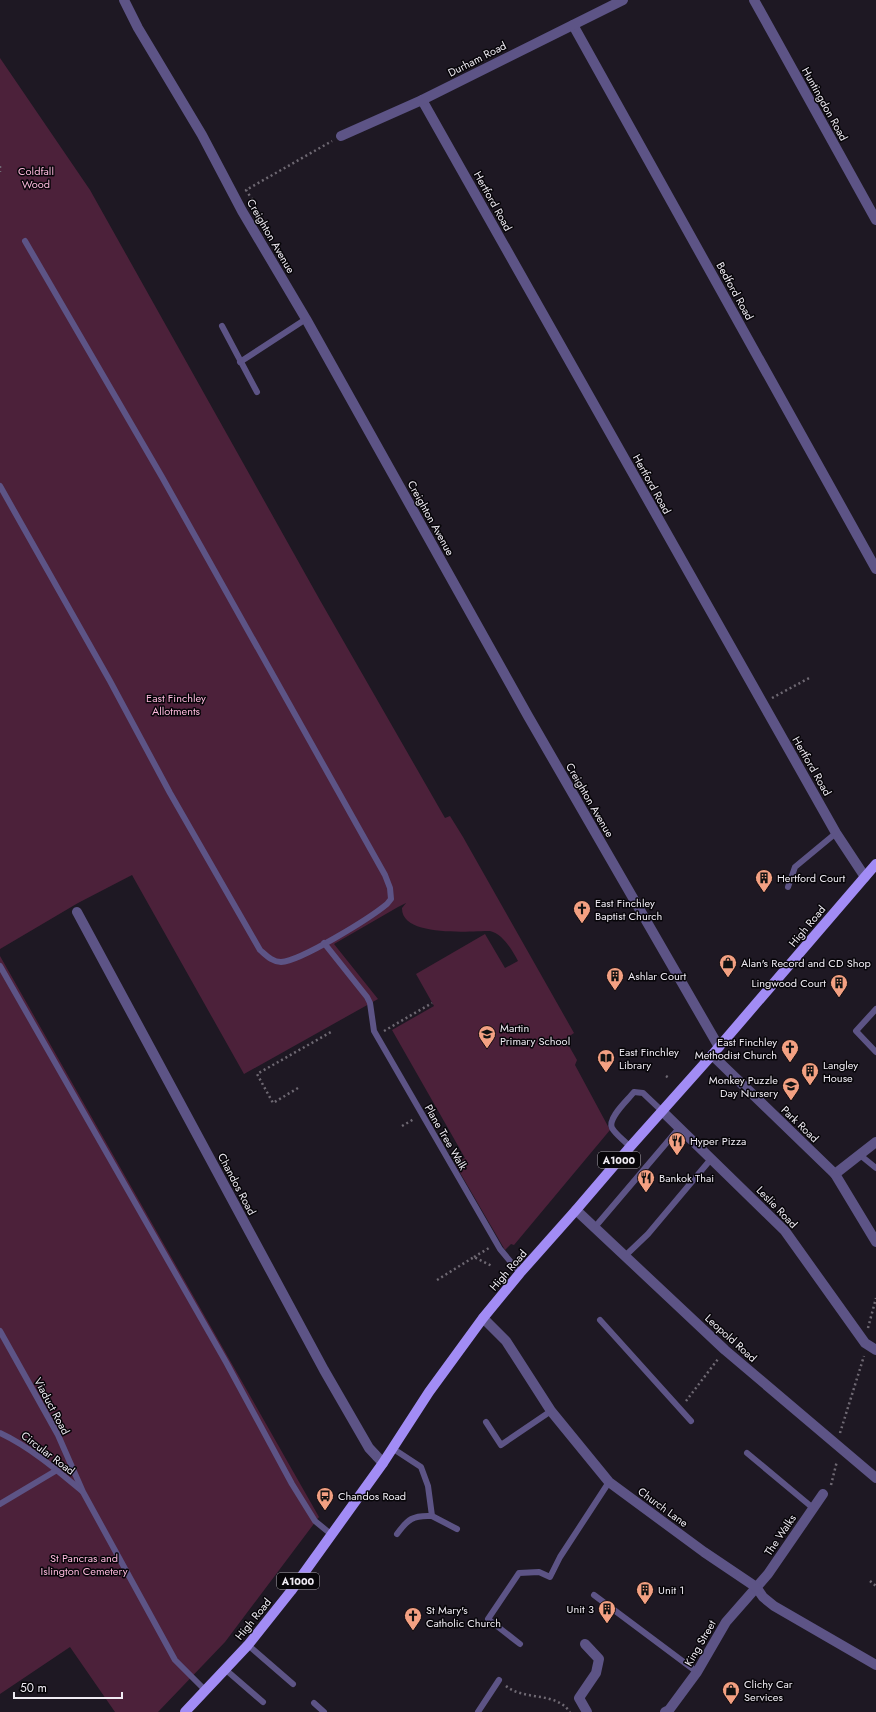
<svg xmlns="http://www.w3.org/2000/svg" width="876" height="1712" font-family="Jost,sans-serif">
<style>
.green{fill:#4c213a}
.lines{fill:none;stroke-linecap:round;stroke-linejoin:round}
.path{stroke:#6f6973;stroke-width:2.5;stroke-dasharray:2 3;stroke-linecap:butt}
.service{stroke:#5d5486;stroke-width:6}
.minor{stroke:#5d5486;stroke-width:10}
.tertiary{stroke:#5d5486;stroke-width:10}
.primary{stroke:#a28cf5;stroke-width:10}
.labels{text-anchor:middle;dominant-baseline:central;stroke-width:3;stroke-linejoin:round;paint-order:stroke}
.shield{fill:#070509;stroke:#a9a6ad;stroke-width:1}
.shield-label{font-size:10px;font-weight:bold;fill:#efebf3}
.street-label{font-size:11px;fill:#efebf3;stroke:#070509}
.park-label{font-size:11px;fill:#fcb9dc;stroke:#070509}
.poi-label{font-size:11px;fill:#efebf3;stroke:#070509;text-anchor:start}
</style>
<rect width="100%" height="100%" fill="#1e1823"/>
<g class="green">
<path d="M0 58 90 190 321 602 445 818 450 816 463 837 574 1033 565 1039 577 1060 575 1065 610 1130 514 1245 511 1244 505 1250 455 1164 465 1158 392 1030 434 1006 416 974 485 934 505 968 518 961C512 950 503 934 490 931 472 931 401 938 402 908L406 903 398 907 334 944 378 999 244 1074 132 875 78 903 0 949Z"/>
<path d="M0 956 319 1517 225 1642 158 1712H115L70 1647 0 1694Z"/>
</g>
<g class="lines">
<g class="path">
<path d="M0 166V172"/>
<path d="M255 204 246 190 332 141"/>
<path d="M772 698 811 677"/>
<path d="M384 1031 432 1003"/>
<path d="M666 1076 669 1078"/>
<path d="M298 1088 273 1103 257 1074 331 1032"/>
<path d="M402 1126 414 1119"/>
<path d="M474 1257 489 1248"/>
<path d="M437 1280 474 1257 492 1266"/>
<path d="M868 1328 876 1298"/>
<path d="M686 1401 718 1359"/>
<path d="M840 1433 864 1356"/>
<path d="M831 1485 837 1461"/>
<path d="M870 1581 876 1586"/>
<path d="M506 1686C524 1701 555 1691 570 1712"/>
</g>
<g class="service">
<path d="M222 326 257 392"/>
<path d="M240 362 306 319"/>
<path d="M0 486 110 681 170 793 260 950C266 955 272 962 281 962 301 961 370 918 387 904L391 899 390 888 385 875 162 477 25 241"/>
<path d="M788 887 795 867 836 833"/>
<path d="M324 943 367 997 370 1003 374 1031 500 1249 520 1273"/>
<path d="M0 966 226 1362 292 1484 315 1521 332 1535"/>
<path d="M876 1009 856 1031 876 1052"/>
<path d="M630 1147C625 1141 616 1135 612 1128 607 1118 628 1100 634 1092L643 1093 662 1111"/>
<path d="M860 1155 876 1168"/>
<path d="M595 1227 680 1127"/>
<path d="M625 1256 648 1234 711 1159"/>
<path d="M600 1320 691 1421"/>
<path d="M0 1331 58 1435 83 1492 175 1660 206 1691"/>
<path d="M486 1422 501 1445 551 1411"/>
<path d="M0 1433C30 1447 57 1470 82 1491"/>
<path d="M392 1448 421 1467 428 1486 432 1516 457 1529"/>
<path d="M747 1453 813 1508"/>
<path d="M0 1504 57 1470"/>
<path d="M397 1534C408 1519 413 1515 432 1516"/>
<path d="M594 1595 697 1672"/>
<path d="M520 1644 488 1619 519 1573 539 1572 550 1577 560 1557 609 1482"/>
<path d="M248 1645 293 1684"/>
<path d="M226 1670 263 1702"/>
<path d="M314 1703 324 1712"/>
<path d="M478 1712 499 1680"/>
</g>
<g class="minor">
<path d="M754 0 876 220"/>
<path d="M573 25 876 569"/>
<path d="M422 100 836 833 865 877"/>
<path d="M341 136 422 100 623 0"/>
<path d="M77 912 324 1370 369 1448 383 1463"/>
<path d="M712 1055 835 1174 876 1142"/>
<path d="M662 1111 785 1231 865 1343 876 1350"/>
<path d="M835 1174 876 1242"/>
<path d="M576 1210 725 1350 876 1478"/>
<path d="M585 1644 599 1659 596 1673 579 1698 587 1712"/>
<path d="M665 1712 669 1710 697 1672 726 1622 768 1574 823 1494"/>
</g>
<g class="tertiary">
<path d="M124 0 138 28 202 135 242 211 306 319 528 716 719 1047"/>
<path d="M483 1318 506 1341 551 1411 609 1482 704 1552 756 1587 763 1597 774 1606 876 1665"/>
</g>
<path class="primary" d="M185 1712 248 1645 291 1591 383 1463 429 1392 483 1318 520 1273 576 1210 630 1147 712 1055 876 864"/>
</g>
<defs>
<symbol id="building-pin" viewBox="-11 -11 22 30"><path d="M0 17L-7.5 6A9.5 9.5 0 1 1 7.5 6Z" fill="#f3a082" stroke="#070509"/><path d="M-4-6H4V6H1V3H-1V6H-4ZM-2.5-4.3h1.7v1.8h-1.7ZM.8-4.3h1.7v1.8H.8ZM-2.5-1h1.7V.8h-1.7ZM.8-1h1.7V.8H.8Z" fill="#111"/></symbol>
<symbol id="church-pin" viewBox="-11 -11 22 30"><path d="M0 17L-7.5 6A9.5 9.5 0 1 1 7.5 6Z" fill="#f3a082" stroke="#070509"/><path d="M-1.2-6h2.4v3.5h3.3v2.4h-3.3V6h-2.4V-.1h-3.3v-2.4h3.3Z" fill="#111"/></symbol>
<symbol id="shop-pin" viewBox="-11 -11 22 30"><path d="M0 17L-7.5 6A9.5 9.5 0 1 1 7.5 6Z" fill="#f3a082" stroke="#070509"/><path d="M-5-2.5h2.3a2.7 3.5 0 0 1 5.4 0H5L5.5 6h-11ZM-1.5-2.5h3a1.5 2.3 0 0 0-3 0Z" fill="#111"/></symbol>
<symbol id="school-pin" viewBox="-11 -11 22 30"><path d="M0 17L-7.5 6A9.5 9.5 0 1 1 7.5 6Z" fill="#f3a082" stroke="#070509"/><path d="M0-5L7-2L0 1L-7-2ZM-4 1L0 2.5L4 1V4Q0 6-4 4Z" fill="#111"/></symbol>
<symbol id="library-pin" viewBox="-11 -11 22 30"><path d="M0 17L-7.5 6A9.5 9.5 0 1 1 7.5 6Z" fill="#f3a082" stroke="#070509"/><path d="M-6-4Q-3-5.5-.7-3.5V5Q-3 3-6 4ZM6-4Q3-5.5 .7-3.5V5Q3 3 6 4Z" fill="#111"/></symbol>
<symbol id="restaurant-pin" viewBox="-11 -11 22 30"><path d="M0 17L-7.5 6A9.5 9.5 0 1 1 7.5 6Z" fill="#f3a082" stroke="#070509"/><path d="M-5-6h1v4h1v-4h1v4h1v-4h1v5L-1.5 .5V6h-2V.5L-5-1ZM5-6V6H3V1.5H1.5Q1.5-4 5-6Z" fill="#111"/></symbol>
<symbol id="bus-pin" viewBox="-11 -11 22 30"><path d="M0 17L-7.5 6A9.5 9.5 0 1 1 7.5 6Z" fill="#f3a082" stroke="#070509"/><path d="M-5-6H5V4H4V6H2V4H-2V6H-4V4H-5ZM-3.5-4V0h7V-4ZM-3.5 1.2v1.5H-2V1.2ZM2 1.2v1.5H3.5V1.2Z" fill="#111"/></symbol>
</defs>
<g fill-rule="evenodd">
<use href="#building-pin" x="754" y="868" width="20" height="27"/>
<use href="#church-pin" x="572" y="899" width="20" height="27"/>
<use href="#shop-pin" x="718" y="953" width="20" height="27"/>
<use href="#building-pin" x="605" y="966" width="20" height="27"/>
<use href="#building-pin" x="829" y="973" width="20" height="27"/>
<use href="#school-pin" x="477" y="1024" width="20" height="27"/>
<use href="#church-pin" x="780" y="1038" width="20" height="27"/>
<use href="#library-pin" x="596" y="1048" width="20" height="27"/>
<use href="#building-pin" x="800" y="1061" width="20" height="27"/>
<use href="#school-pin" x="781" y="1076" width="20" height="27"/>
<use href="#restaurant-pin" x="667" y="1131" width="20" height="27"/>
<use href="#restaurant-pin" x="636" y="1168" width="20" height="27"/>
<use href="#bus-pin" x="315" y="1486" width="20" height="27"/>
<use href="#building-pin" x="635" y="1580" width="20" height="27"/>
<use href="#building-pin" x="597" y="1599" width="20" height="27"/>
<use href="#church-pin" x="403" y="1606" width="20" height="27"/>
<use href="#shop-pin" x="721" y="1680" width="20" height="27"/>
</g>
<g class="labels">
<g class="shield">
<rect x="598" y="1152" width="42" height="16" rx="3"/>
<rect x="277" y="1573" width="42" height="16" rx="3"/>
</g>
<g class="shield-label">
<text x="619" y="1160">A1000</text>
<text x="298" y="1581">A1000</text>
</g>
<g class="street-label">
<text transform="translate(477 59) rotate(-27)">Durham Road</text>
<text transform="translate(825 104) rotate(61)">Huntingdon Road</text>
<text transform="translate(493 201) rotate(61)">Hertford Road</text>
<text transform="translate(271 236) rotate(60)">Creighton Avenue</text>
<text transform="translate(735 291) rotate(61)">Bedford Road</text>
<text transform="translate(652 484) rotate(61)">Hertford Road</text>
<text transform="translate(431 518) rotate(61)">Creighton Avenue</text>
<text transform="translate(812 766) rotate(60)">Hertford Road</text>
<text transform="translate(590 800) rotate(60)">Creighton Avenue</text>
<text transform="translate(807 926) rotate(-50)">High Road</text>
<text transform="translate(800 1124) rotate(44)">Park Road</text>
<text transform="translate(446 1137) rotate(60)">Plane Tree Walk</text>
<text transform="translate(237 1184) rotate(62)">Chandos Road</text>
<text transform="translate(777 1207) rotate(46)">Leslie Road</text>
<text transform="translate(508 1270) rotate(-49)">High Road</text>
<text transform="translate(731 1338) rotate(42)">Leopold Road</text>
<text transform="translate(52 1406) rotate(62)">Viaduct Road</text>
<text transform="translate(48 1453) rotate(37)">Circular Road</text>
<text transform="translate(663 1507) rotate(36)">Church Lane</text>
<text transform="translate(780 1535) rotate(-56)">The Walks</text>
<text transform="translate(253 1619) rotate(-51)">High Road</text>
<text transform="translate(700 1643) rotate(-60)">King Street</text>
</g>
<g class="park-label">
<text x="36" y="171">Coldfall<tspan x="36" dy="13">Wood</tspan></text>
<text x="176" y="698">East Finchley<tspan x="176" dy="13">Allotments</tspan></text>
<text x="84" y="1558">St Pancras and<tspan x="84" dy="13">Islington Cemetery</tspan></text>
</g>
<g class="poi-label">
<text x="777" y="878">Hertford Court</text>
<text x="595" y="903">East Finchley<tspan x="595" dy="13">Baptist Church</tspan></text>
<text x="741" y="963">Alan's Record and CD Shop</text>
<text x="628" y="976">Ashlar Court</text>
<text x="826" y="983" text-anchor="end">Lingwood Court</text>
<text x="500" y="1028">Martin<tspan x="500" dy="13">Primary School</tspan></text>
<text x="777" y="1042" text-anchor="end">East Finchley<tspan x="777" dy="13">Methodist Church</tspan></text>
<text x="619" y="1052">East Finchley<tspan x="619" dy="13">Library</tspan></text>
<text x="823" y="1065">Langley<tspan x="823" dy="13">House</tspan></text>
<text x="778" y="1080" text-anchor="end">Monkey Puzzle<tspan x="778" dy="13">Day Nursery</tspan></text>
<text x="690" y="1141">Hyper Pizza</text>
<text x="659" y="1178">Bankok Thai</text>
<text x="338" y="1496">Chandos Road</text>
<text x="658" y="1590">Unit 1</text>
<text x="594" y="1609" text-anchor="end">Unit 3</text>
<text x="426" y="1610">St Mary's<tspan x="426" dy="13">Catholic Church</tspan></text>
<text x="744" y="1684">Clichy Car<tspan x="744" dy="13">Services</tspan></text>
</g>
</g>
<path d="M14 1692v6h108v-6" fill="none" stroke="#efebf3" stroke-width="2"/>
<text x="20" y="1692" font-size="12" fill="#efebf3" stroke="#070509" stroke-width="3" paint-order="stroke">50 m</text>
</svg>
